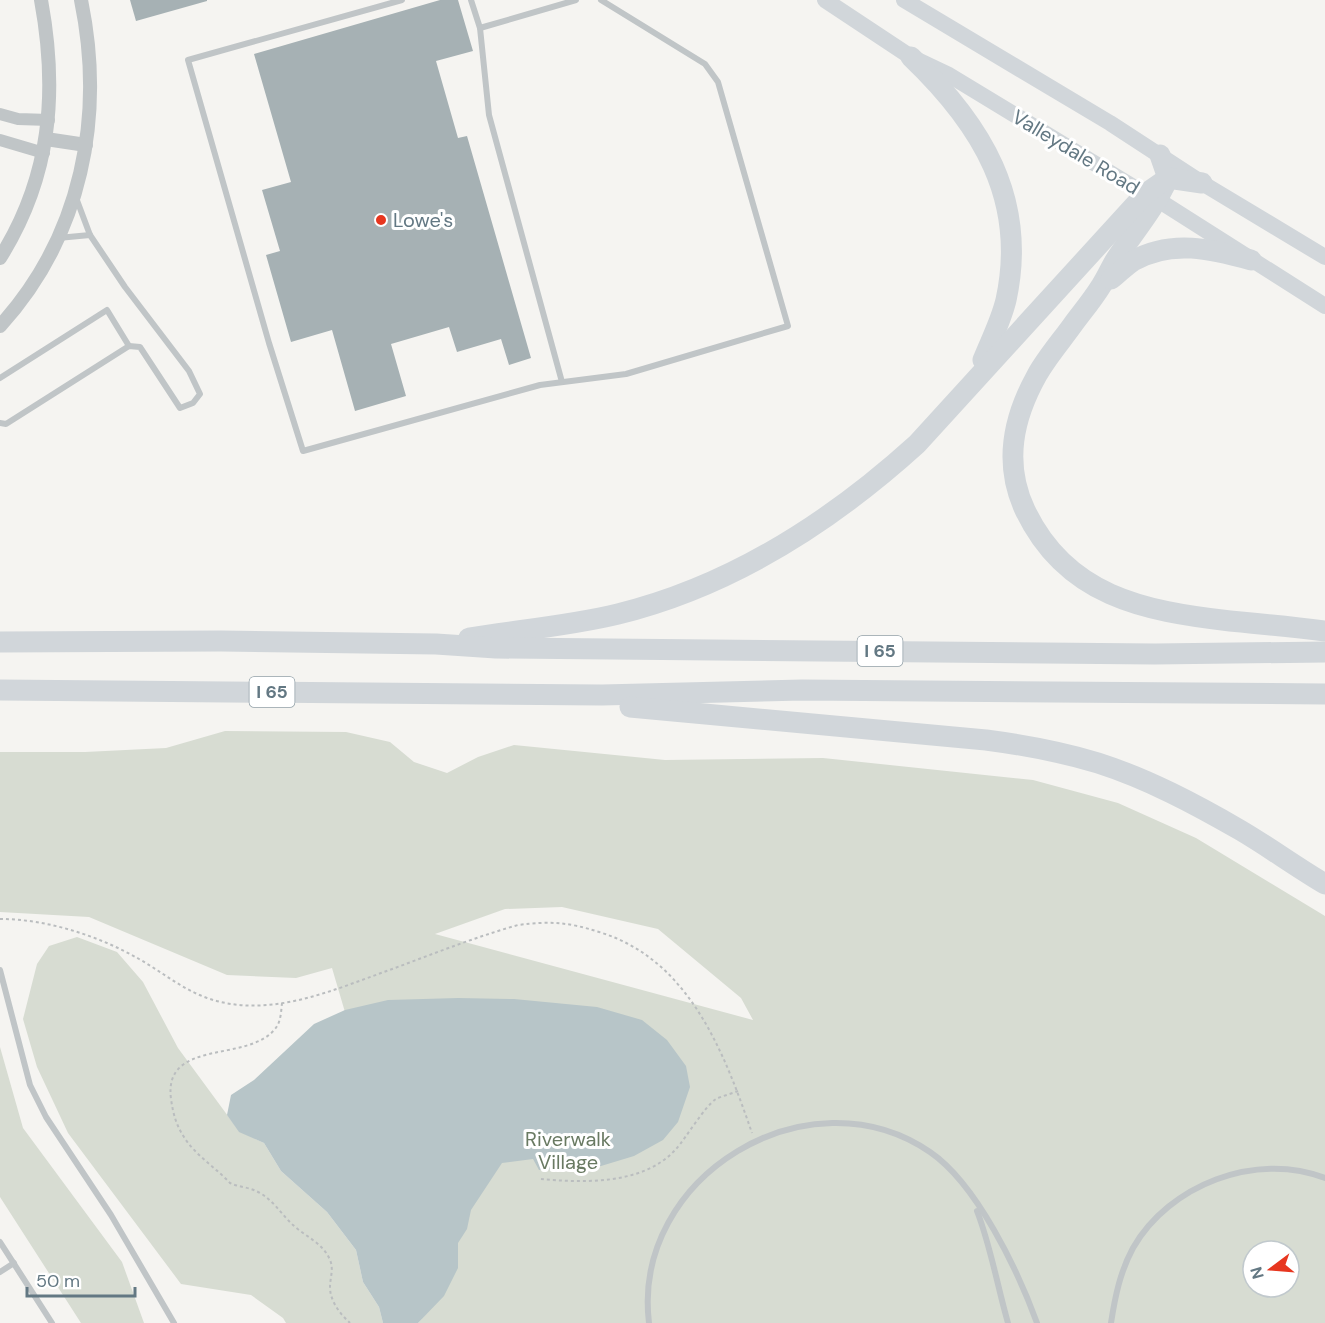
<svg xmlns="http://www.w3.org/2000/svg" width="1325" height="1323" font-family="'DM Sans',sans-serif">
<style>
.green{fill:#d7dcd2;fill-rule:evenodd}
.water{fill:#b7c5c8}
.building{fill:#a6b1b4}
.lines{fill:none;stroke-linecap:round;stroke-linejoin:round}
.path{stroke:#babdbf;stroke-width:2;stroke-dasharray:3 3;stroke-linecap:butt}
.service{stroke:#c0c5c7;stroke-width:6}
.minor{stroke:#c0c5c7;stroke-width:12}
.tertiary{stroke:#c0c5c7;stroke-width:14}
.secondary{stroke:#d1d6da;stroke-width:16}
.motorway{stroke:#d1d6da;stroke-width:21}
.poi-dot{fill:#e7361f;stroke:#fff;stroke-width:2}
.labels{text-anchor:middle;dominant-baseline:central;stroke-width:6;stroke-linejoin:round;paint-order:stroke}
.shield{fill:#fff;stroke:#92a0a8;stroke-width:1.5}
.shield-label{font-size:18px;font-weight:bold;fill:#637883}
.street-label{font-size:20px;fill:#637883;stroke:#fff}
.poi-label{font-size:20px;fill:#637883;stroke:#fff;text-anchor:start}
.park-label{font-size:20px;fill:#697a62;stroke:#fff}
</style>
<rect width="100%" height="100%" fill="#f5f4f1"/>
<g class="green">
<path d="M225 731 346 732 390 742 414 762 447 773 478 757 514 745 665 760 823 758 1033 780 1118 803 1196 838 1325 916V1323H418L432 1307 332 968 296 978 227 975 89 917 0 912V752H85L166 748ZM562 907 658 929 741 998 753 1020 435 934 505 909ZM1253 1251H1289V1287H1253Z"/>
<path d="M77 937 117 952 143 982 178 1048 239 1131 264 1143 281 1171 327 1212 356 1250 363 1282 379 1307 383 1323H286L283 1318 251 1295 181 1284 68 1133 37 1067 23 1019 37 964 49 946Z"/>
<path d="M0 1047 23 1128 122 1262 144 1323H81L0 1197Z"/>
</g>
<path class="water" d="M458 998 514 999 597 1007 642 1020 667 1040 686 1066 690 1087 678 1122 663 1140 634 1156 601 1166 539 1170 533 1159 502 1163 471 1210 467 1229 458 1243V1268L444 1296 418 1323H383L379 1307 363 1282 356 1250 327 1212 281 1171 264 1143 239 1132 227 1115 231 1095 254 1080 314 1024 345 1010 388 1000Z"/>
<g class="building">
<path d="M130 0H207V1L136 21Z"/>
<path d="M440 0H458L473 51 436 61 458 138 467 136 531 358 509 365 501 339 457 352 449 327 391 344 406 396 355 411 332 330 291 342 266 255 280 251 262 190 291 182 254 54Z"/>
</g>
<g class="lines">
<g class="path">
<path d="M0 919C47 919 99 936 139 959 162 972 182 989 207 998 267 1019 328 992 384 972 428 956 472 938 518 925 550 921 568 922 599 932 689 959 724 1052 752 1133"/>
<path d="M282 1003C281 1012 281 1022 275 1029 248 1063 163 1038 171 1099 173 1113 176 1125 184 1137 195 1155 215 1167 230 1183 238 1187 248 1187 256 1191 272 1198 281 1214 293 1225 306 1237 323 1243 330 1260 334 1269 330 1278 330 1287 330 1301 340 1314 350 1323"/>
<path d="M541 1179C584 1183 644 1185 676 1149 686 1138 705 1106 716 1099 722 1096 731 1094 738 1091"/>
</g>
<g class="service">
<path d="M402 0 188 60 269 343 303 451 540 385 626 374 788 326 718 82 705 64 601 0"/>
<path d="M471 0 480 28 576 0"/>
<path d="M480 28 489 115 562 382"/>
<path d="M58 238 90 235"/>
<path d="M0 378 107 310 129 346"/>
<path d="M0 423 6 424 129 346 140 347 180 408 193 403 200 394 189 371 125 287 90 235 75 195"/>
<path d="M0 970 30 1085 46 1117 111 1215 174 1323"/>
<path d="M977 1211C991 1247 997 1285 1008 1323"/>
<path d="M0 1242 52 1323"/>
<path d="M0 1272 14 1263"/>
<path d="M649 1323C631 1176 809 1069 930 1152 977 1184 1018 1271 1037 1323"/>
<path d="M1111 1323C1115 1297 1120 1272 1133 1248 1169 1185 1256 1151 1325 1178"/>
</g>
<g class="minor">
<path d="M0 114 18 119 49 120"/>
<path d="M0 140 44 153"/>
</g>
<g class="tertiary">
<path d="M46 139 86 145"/>
<path d="M0 258C51 177 58 92 41 0"/>
<path d="M0 326C82 236 105 116 81 0"/>
</g>
<g class="secondary">
<path d="M825 0 911 57 949 75 1145 194 1158 200 1325 306"/>
<path d="M904 0 1110 123 1202 183 1325 257"/>
</g>
<g class="motorway">
<path d="M911 57C981 124 1028 199 1006 300 1001 321 991 340 983 360"/>
<path d="M1160 155 1168 178C1155 208 1134 232 1116 259 1111 267 1107 277 1101 286 1093 299 1083 311 1074 323 1062 340 1047 357 1037 375 1013 418 1003 463 1025 510 1066 596 1143 611 1230 621 1262 624 1293 627 1325 631"/>
<path d="M1111 279C1118 274 1125 266 1133 261 1171 239 1212 249 1251 260"/>
<path d="M469 638C518 630 569 626 618 614 732 586 831 522 917 444L1145 194 1168 178 1202 183"/>
<path d="M0 642 221 641 436 644 496 648 1155 654 1325 652"/>
<path d="M0 690 602 695 802 690 1325 694"/>
<path d="M630 707 986 740C1024 745 1062 752 1098 763 1148 779 1195 804 1240 830 1269 847 1296 867 1325 884"/>
</g>
</g>
<circle class="poi-dot" cx="381" cy="220" r="6"/>
<g class="labels">
<g class="shield">
<rect x="857.5" y="636" width="45" height="30" rx="4.5"/>
<rect x="249.5" y="677" width="45" height="30" rx="4.5"/>
</g>
<g class="shield-label">
<text x="880" y="651">I 65</text>
<text x="272" y="692">I 65</text>
</g>
<g class="street-label">
<text transform="translate(1076 152) rotate(31)">Valleydale Road</text>
</g>
<g class="poi-label">
<text x="393" y="220">Lowe's</text>
</g>
<g class="park-label">
<text x="568" y="1139">Riverwalk<tspan x="568" dy="23">Village</tspan></text>
</g>
</g>
<g transform="translate(1271 1269) rotate(254)"><circle r="28" fill="#ffffff" stroke="#c1c9cd" stroke-width="1.5"/>
<path d="M0-4.5L10 22L0 15L-10 22Z" fill="#e7361f"/>
<text y="-9" font-size="16" font-weight="bold" text-anchor="middle" fill="#637883">N</text>
</g>
<path d="M27 1287v9h108v-9" fill="none" stroke="#637883" stroke-width="3"/>
<text x="36" y="1287" font-size="18" fill="#637883" stroke="#ffffff" stroke-width="4.5" paint-order="stroke">50 m</text>
</svg>
